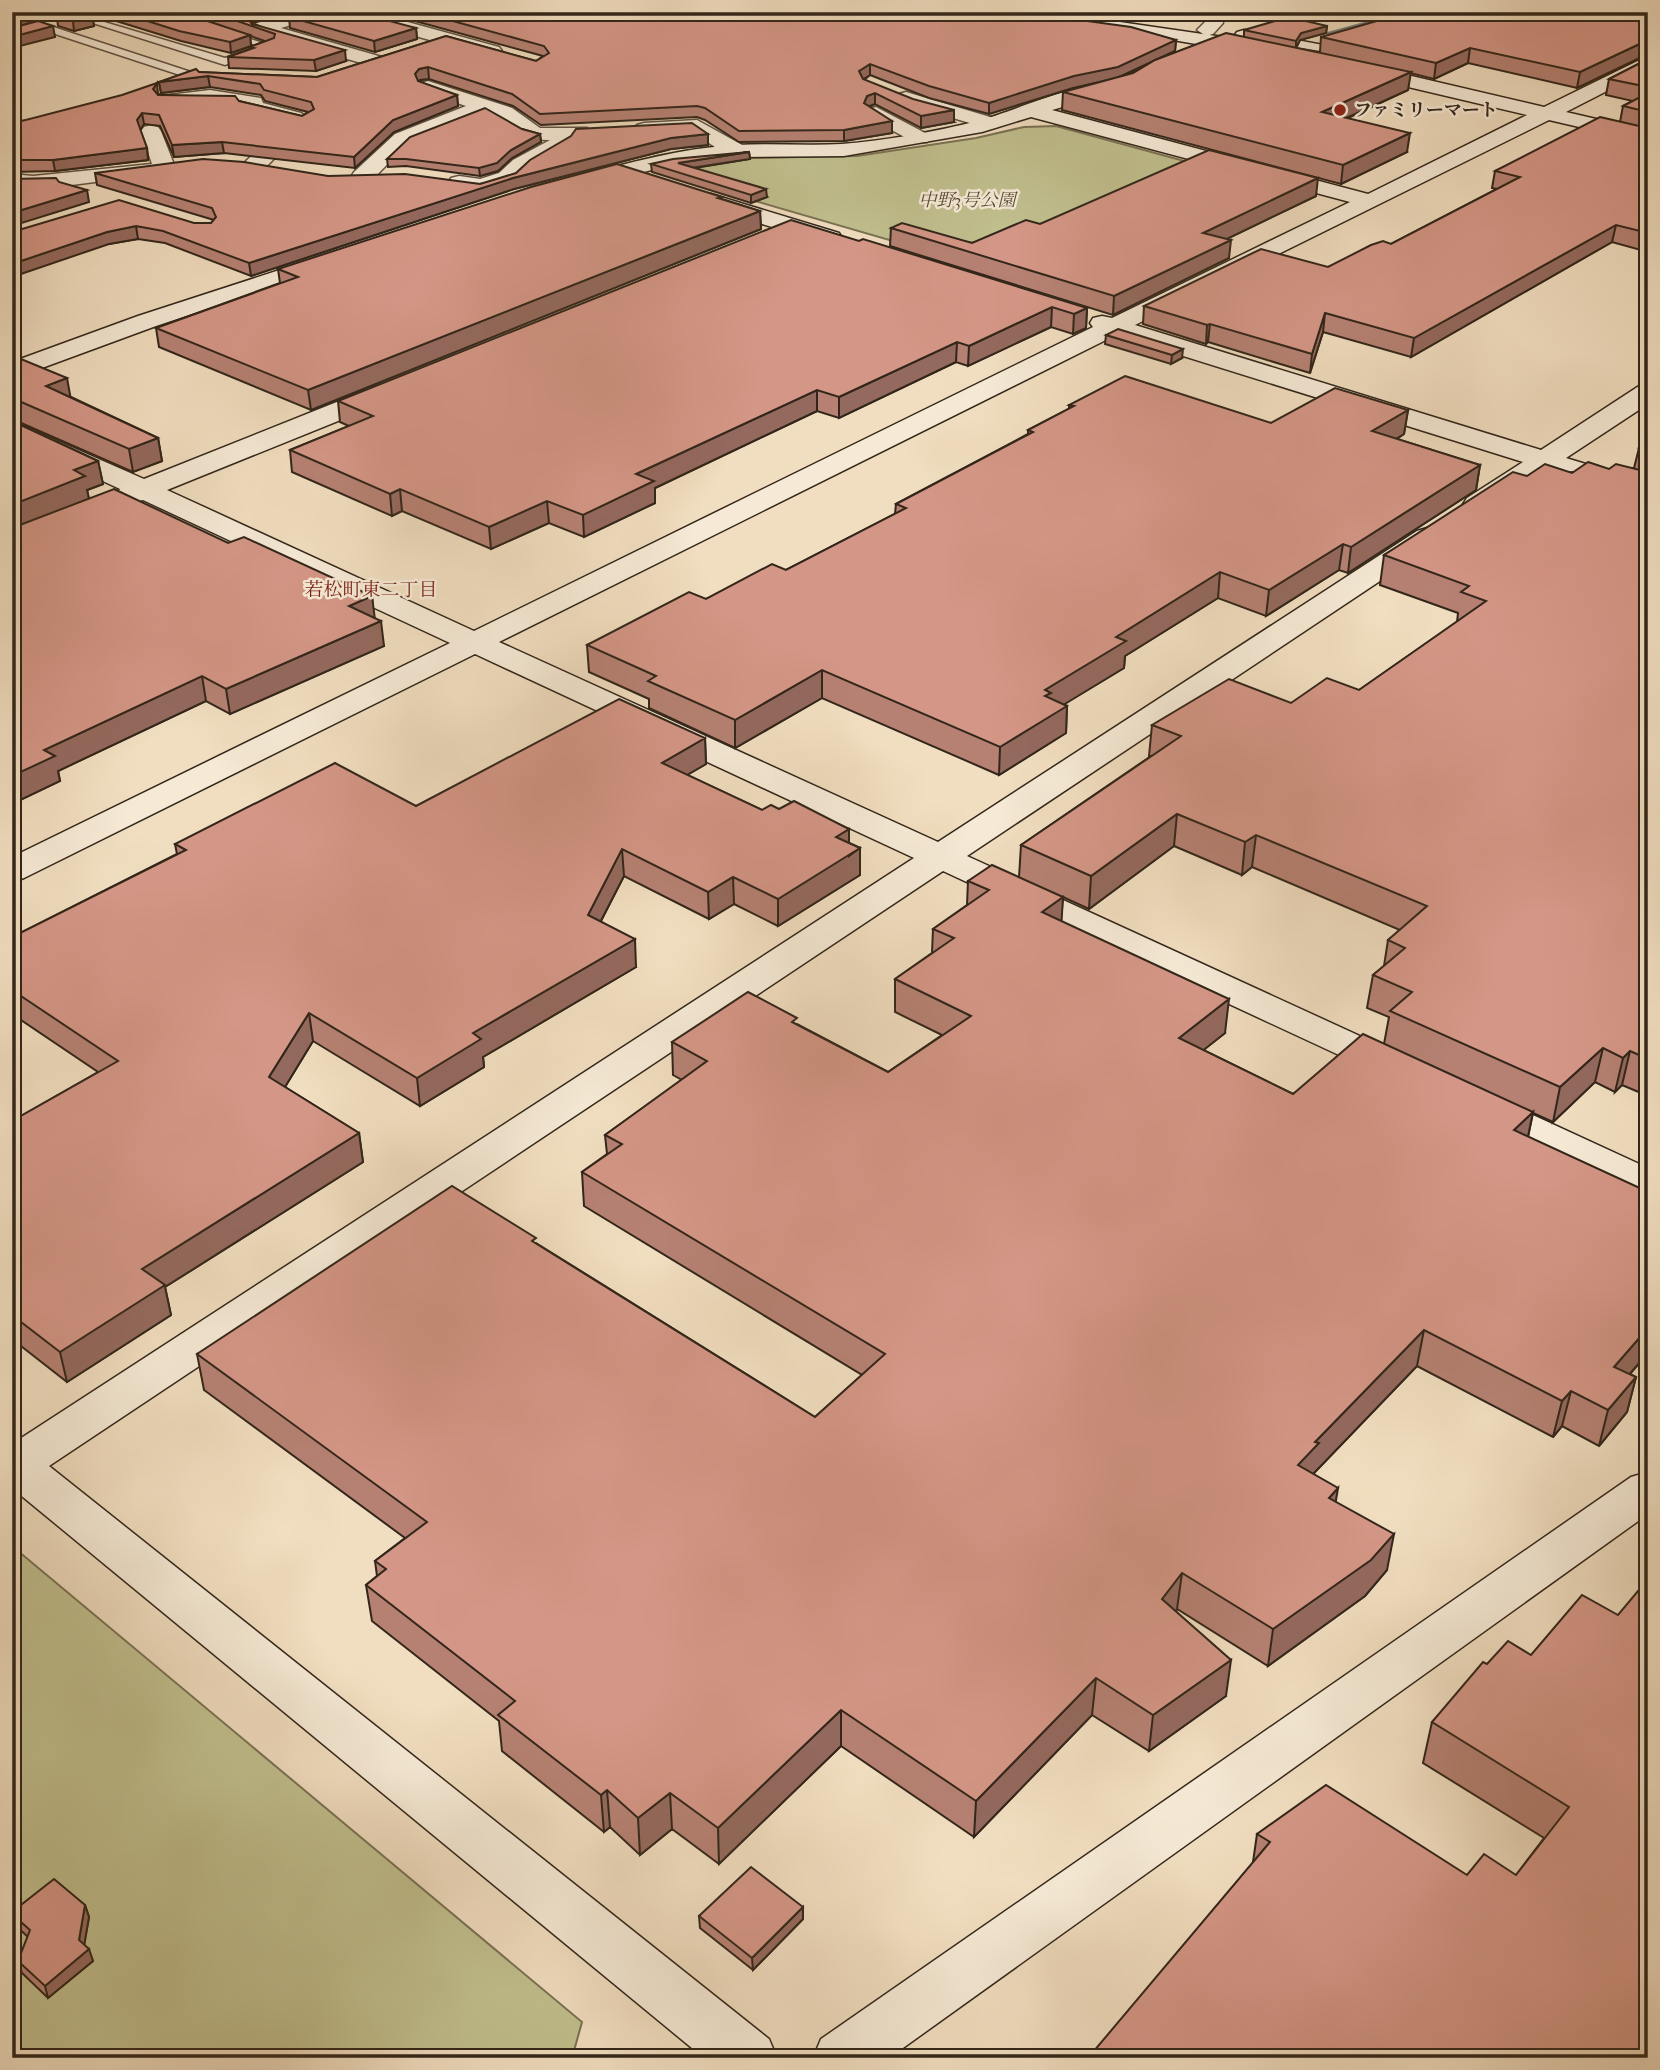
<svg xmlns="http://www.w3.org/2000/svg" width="1660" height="2070" font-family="'IM FELL Double Pica','Noto Serif JP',serif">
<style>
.green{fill:#c1bf8e;stroke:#7a7254;stroke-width:2}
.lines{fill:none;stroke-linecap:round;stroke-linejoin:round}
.stream{fill:#757e7d;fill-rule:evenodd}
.lane-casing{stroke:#625444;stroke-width:3}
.street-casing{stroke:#625444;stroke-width:3}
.secondary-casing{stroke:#32261a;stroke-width:3}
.lane{fill:#f6ead6;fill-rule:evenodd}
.street{fill:#f6ead6;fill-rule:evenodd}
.secondary{fill:#f6ead6;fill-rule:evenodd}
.wall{fill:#b68173;stroke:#32261a;stroke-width:2;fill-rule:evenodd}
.shaded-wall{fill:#94695e;stroke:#32261a;stroke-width:2}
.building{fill:#d49686;stroke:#32261a;stroke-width:2}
.poi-dot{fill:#8f2418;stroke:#f6ead6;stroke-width:2.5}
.labels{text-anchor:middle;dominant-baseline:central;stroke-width:5;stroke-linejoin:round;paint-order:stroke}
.far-poi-label{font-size:18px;font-weight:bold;fill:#32261a;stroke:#f6ead6;text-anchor:start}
.far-park-label{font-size:18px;font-style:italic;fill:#564c37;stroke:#f6ead6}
.far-neighbourhood-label{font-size:19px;fill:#7a1f14;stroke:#f6ead6}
</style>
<rect width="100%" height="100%" fill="#f1dec0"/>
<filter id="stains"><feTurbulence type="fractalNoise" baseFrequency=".00286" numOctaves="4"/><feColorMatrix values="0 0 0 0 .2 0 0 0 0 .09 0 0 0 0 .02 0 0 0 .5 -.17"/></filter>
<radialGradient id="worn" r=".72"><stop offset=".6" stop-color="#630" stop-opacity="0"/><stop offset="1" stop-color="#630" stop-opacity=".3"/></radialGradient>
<g class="green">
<path d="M 1257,12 L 1364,12 C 1329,21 1291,27 1257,12 Z"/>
<polygon points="1056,126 1199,165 972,264 652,171 749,158 857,156 976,138 1024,127"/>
<polygon points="12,1546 582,2022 572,2058 12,2058"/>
</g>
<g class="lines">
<g class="stream">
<polygon points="1222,12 1230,12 1230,22 1224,22"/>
<polygon points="1400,12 1414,12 1328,35 1324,33"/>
</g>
<defs>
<g id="lane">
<polygon points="74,13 225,58 259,46 219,34 219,30 274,46 225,65 74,17"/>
<polygon points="41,23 197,74 198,76 189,78 37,28 36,26"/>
</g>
<g id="street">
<polygon points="294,12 324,12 322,16 281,28 382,57 385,61 375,67 254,32 252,28 254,24"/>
<polygon points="340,12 371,12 499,47 502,51 492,57 342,16"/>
<polygon points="1204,12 1222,12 1223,23 1213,34 1206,36 1197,30 1205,22"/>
<path d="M 428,81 L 512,108 L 540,128 L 587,128 L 590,132 L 587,136 L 572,139 L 570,145 L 529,170 L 515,183 L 481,193 L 451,188 L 448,183 L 451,178 L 459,176 L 480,179 L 499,173 L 513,160 L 550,140 C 521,141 512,121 486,113 L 409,142 L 370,182 L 354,182 L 351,177 L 354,172 L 395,134 L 466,106 L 421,91 L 418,87 L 421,83 Z"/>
<polygon points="210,90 261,98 263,103 301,113 311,121 262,171 246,171 243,166 246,161 288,122 241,110 238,105 210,103 160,104 157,100 160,96"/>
<polygon points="906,92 997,119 1000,123 997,127 990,129 899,102 896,98 899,94"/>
<polygon points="876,107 927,134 930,138 927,142 913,142 869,117 866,113 869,109"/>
<polygon points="697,120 744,146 747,151 744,156 728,156 693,132 644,135 637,133 634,129 637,125 644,123"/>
<polygon points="151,125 158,127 161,131 175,167 172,172 33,190 12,188 12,174 33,176 152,164 141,131 144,127"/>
</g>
<g id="secondary">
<polygon points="997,12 1051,12 1237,39 1234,36 1237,32 1244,30 1371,54 1381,60 1371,66 1268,46 1270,49 1267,53 1260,55 1167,39 1006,18"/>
<path d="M 1648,56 L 1648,70 L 1566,112 L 1648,131 L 1648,143 L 1549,120 L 1135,325 L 1541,450 L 1639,386 L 1648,384 L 1648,404 L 1566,458 L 1648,483 L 1648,500 L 1548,470 L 1487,510 L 1477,512 L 1467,510 L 1463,504 L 1467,498 L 1523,462 L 1116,335 L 499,642 L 938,842 L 1417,531 L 1427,528 L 1437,531 L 1441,537 L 1437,543 L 967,856 L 1410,1059 L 1416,1067 L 1410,1075 L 1396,1079 L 1382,1075 L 943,871 L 49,1466 L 769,2039 L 777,2058 L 704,2058 L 12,1488 L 12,1444 L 914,858 L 475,654 L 24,878 L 12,882 L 12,857 L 450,643 L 143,500 L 130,503 L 120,501 L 116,495 L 120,489 L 12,439 L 12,421 L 144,479 L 377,386 L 386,384 L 395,386 L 399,392 L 395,398 L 167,490 L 474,631 L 1093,327 L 1090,323 L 1093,318 L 1102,316 L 1112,318 L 1350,202 L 1031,117 L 982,132 L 844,156 L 736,157 L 673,164 L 583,189 L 575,187 L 572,182 L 575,177 C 629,163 681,148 736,145 C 771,143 807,146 842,144 C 883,141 938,131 978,121 C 1009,113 1093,76 1120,83 L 1123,87 L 1120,91 L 1052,110 L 1368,194 L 1527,115 L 1353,74 L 1350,70 L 1353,66 L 1360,64 L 1544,107 Z"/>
<polygon points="711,194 839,233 842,238 839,243 831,245 703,206 700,201 703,196"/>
<polygon points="329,254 337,256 341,261 337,266 156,326 12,379 12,362 138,316"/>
<polygon points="1482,1095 1496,1098 1648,1168 1648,1197 1633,1193 1468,1116 1462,1107 1468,1098"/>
<polygon points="1648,1472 1648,1514 889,2058 813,2058 821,2039 1631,1477"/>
</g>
</defs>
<use href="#lane" class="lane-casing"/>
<use href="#street" class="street-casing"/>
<use href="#secondary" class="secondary-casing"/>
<use href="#lane" class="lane"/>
<use href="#street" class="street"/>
<use href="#secondary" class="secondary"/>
</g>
<g class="wall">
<polygon points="12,12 83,12 92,15 94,26 74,31 58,26 57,18 53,16"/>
<polygon points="87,12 180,12 224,27 181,12 285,12 252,23 346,61 316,71 229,68 228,57 250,49 250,47 265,41 250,36 251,46 231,53 181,41"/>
<polygon points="382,12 1022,12 1176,40 1175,51 1117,77 1244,37 1244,30 1327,26 1326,33 1300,40 1296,48 1320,52 1321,37 1648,15 1648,54 1577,88 1468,63 1434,79 1410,73 1408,90 1348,118 1407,152 1341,184 1062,110 1063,92 1115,78 1073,88 989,114 929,98 870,75 864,80 954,122 921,128 875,104 869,107 892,133 844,141 739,142 705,120 697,117 541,125 513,106 429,79 420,80 419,82 457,95 458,106 394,132 355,168 224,153 174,157 160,126 144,124 140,130 147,148 148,160 55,171 12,172 12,116 22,121 158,94 239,101 302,116 308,112 265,101 261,95 210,87 161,93 159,82 199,72 317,77 446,36 536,61 543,56"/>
<polygon points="289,17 416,28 417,39 375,52 290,28"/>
<polygon points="1648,59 1648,252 1612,242 1411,357 1323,332 1310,373 1208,342 1206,344 1143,324 1144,306 1328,267 1391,244 1497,189 1492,188 1495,171 1620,122 1623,106 1633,101 1606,95 1609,79"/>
<polygon points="522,129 540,134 541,142 512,158 498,171 480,176 406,166 388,167 387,159"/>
<polygon points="708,134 708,145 671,149 514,189 251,276 165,243 138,239 109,244 12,232 211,223 214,220 97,185 95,173 328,176 480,184"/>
<polygon points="749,152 750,159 695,168 767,197 751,203 652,172 651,164"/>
<polygon points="1316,196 1226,239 1229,258 1113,315 890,246 891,228 972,243 1040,224"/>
<polygon points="722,199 760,211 761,229 311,410 159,347 156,328 280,283 278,269"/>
<polygon points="859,241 1087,308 1086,328 1073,334 1051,327 968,366 956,362 839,418 817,411 655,488 655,503 584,537 549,523 491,549 402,511 392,516 292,472 290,450 349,426 340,422 338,401"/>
<polygon points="1106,335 1182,358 1171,364 1105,344"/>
<polygon points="12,358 71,397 158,438 162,461 133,472 12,419"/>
<polygon points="1069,405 1271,423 1408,410 1404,434 1397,439 1480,465 1476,490 1348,573 1339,570 1266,616 1218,598 1125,656 1124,668 1064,704 1067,706 1066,733 999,775 822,698 735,748 649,708 649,699 589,672 587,645 706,599 786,570 895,514 896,504 1028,434 1028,430 1069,409"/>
<polygon points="12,421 98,461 103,484 87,490 89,499 228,543 372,596 374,618 384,646 230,714 206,701 58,771 60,781 12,804"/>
<path d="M 1648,442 L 1648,1096 L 1622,1085 L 1615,1092 L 1595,1082 L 1553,1122 L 1533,1113 L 1528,1137 L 1648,1353 L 1630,1374 L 1636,1377 L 1627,1412 L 1599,1446 L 1562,1426 L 1553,1437 L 1417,1366 L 1314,1473 L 1314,1474 L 1387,1570 L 1365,1596 L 1268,1666 L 1177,1609 L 1176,1611 L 1226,1696 L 1149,1751 L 1092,1715 L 974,1837 L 841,1746 L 719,1864 L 672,1829 L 640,1855 L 610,1827 L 604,1832 L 502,1751 L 499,1721 L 372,1621 L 366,1585 L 377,1576 L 375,1561 L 405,1538 L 204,1390 L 197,1354 L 536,1243 L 815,1417 L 862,1375 L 584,1206 L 582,1172 L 607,1154 L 605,1135 L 682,1080 L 673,1075 L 672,1042 L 797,1024 L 888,1072 L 942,1035 L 895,1012 L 895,979 L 932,953 L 933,929 L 967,905 L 968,881 L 1019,877 L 1021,845 L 1151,756 L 1149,756 L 1152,725 L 1291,703 L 1359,690 L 1457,622 L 1458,613 L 1380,585 L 1384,555 L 1527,476 L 1609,469 L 1634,468 L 1639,448 ZM 1174,846 L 1242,875 L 1252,867 L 1400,930 L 1388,940 L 1384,966 L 1373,975 L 1367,1008 L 1389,1017 L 1384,1044 L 1293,1094 L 1203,1050 L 1225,1033 L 1061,921 L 1063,897 L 1089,909 Z"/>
<polygon points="705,738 706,764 687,775 762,810 779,809 849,829 849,843 860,848 860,875 778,926 734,904 709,919 624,876 601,921 636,967 483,1057 484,1067 420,1106 313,1041 285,1087 359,1133 363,1162 165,1287 171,1315 67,1382 12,1339 12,1121 98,1072 12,1014 12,937 177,854 175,844 416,806"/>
<polygon points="1618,1615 1648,2058 1253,1862 1257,1834 1467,1875 1516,1875 1544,1838 1423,1763 1432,1722 1487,1664 1531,1655"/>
<polygon points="85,1905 89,1917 84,1945 93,1961 48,1998 22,1973 18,1961 28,1937 15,1925 12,1912"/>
<polygon points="803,1907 803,1919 753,1970 700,1928 699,1916"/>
</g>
<g class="shaded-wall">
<polygon points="29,12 53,12 53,16 12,28 12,17"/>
<polygon points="250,12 285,12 252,23 248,19"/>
<polygon points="92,15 94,26 74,31 73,21"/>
<polygon points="53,26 55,37 12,48 12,37"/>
<polygon points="1327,26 1326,33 1300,40 1296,48 1296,41 1301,33"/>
<polygon points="416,28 417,39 375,52 374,41"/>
<polygon points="250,35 251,46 231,53 230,42"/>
<polygon points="1176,40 1175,51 1117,78 1073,88 989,114 989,103"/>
<polygon points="1648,40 1648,54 1577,88 1580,72"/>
<polygon points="1470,48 1468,63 1434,79 1436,63"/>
<polygon points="345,50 346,61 316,71 314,60"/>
<polygon points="870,64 870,75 859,82 859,71"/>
<polygon points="428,67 429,79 420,80 416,85 415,74 419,69"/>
<polygon points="1411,72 1408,90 1320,130 1322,112"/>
<polygon points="208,76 210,87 161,93 159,82"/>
<polygon points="157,83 158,94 154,100 153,89"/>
<polygon points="875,93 875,104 867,107 864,103 867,96"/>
<polygon points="457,95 458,106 394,132 355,168 354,157 393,120"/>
<polygon points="954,110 954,122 921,128 921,116"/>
<polygon points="142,113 144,124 139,132 137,120"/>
<polygon points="892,121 892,133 844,141 844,130"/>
<polygon points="1410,133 1407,152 1341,184 1343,165"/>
<polygon points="540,134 541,142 512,158 498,171 480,176 479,168"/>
<polygon points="708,134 708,145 671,149 514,189 251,276 249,263 513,178 671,138"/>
<polygon points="222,142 224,153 174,157 172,145"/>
<polygon points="147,148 148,160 55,171 53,160"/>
<polygon points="749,152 750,159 678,170 678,163"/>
<polygon points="1318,178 1316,196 1202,251 1203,233"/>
<polygon points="766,189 767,197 751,203 751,195"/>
<polygon points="87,190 89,202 12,226 12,213"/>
<polygon points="760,211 761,229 311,410 308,390"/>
<polygon points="1616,225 1612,242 1411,357 1414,338"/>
<polygon points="136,226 138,239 109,244 12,277 12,264 107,232"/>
<polygon points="1231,240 1229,258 1113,315 1114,296"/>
<polygon points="1052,307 1051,327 968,366 969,346"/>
<polygon points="1087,308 1086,328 1073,334 1074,314"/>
<polygon points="1325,313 1323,332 1310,373 1312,354"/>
<polygon points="1210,324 1208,342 1206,344 1207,325"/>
<polygon points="957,342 956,362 839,418 839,397"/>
<polygon points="1183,349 1182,358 1171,364 1172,355"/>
<polygon points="67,378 71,400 46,386"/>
<polygon points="817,390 817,411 655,488 655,503 584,537 583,515 636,474"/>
<polygon points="1408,410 1404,434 1369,455 1372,431"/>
<polygon points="158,438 162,461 133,472 129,449"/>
<polygon points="98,461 103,484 87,490 89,499 12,530 12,505 74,470"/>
<polygon points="1480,465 1476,490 1348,573 1351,547"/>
<polygon points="400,489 402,511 392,516 390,494"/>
<polygon points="547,501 549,523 491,549 489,527"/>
<polygon points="1343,544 1339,570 1266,616 1269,590"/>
<polygon points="1220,572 1218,598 1125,656 1124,668 1050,713 1067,706 1066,733 999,775 1000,747 1045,690 1116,637"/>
<polygon points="372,596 375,620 349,606"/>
<polygon points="381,621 384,646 230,714 226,689"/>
<polygon points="822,670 822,698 735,748 735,720"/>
<polygon points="202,676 206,701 58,771 60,781 12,804 12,776 44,750"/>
<polygon points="705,738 706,764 663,789 662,763"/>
<polygon points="1177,814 1174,846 1089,909 1091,876"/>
<polygon points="849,829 849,856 860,848 860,875 778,926 778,899 836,837"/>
<polygon points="1256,835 1252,867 1242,875 1245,842"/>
<polygon points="622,849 624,876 590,942 588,915"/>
<polygon points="733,877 734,904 709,919 708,892"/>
<polygon points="1063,897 1061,930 1042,912"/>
<polygon points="635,939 636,967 483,1057 484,1067 420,1106 417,1078 473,1033"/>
<polygon points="1229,999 1225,1033 1176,1072 1179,1038"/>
<polygon points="309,1013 313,1041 274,1105 269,1077"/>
<polygon points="1603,1048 1595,1082 1553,1122 1560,1087"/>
<polygon points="1630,1051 1622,1085 1615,1092 1623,1058"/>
<polygon points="1533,1112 1526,1146 1514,1130"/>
<polygon points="359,1133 363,1162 165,1287 171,1315 67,1382 60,1352 142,1269"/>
<polygon points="1648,1328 1648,1353 1605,1402 1614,1367"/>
<polygon points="1424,1330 1417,1366 1314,1473 1313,1479 1298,1465 1315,1442"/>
<polygon points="1636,1377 1627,1412 1599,1446 1608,1410"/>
<polygon points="1571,1391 1562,1426 1553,1437 1562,1401"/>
<polygon points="1338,1488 1332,1524 1329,1498"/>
<polygon points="1394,1534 1387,1570 1365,1596 1268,1666 1273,1629"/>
<polygon points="1182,1573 1177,1609 1158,1635 1162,1599"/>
<polygon points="1231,1660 1226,1696 1149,1751 1153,1715"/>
<polygon points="1096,1678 1092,1715 974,1837 976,1801"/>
<polygon points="841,1710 841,1746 719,1864 718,1828"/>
<polygon points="607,1790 610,1827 604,1832 601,1795"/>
<polygon points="670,1793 672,1829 640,1855 638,1818"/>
<polygon points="85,1905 89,1917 83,1952 79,1940"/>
<polygon points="803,1907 803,1919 753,1970 752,1958"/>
<polygon points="89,1949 93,1961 48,1998 45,1986"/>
</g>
<g class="building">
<polygon points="12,12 29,12 12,17"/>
<polygon points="58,12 83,12 92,15 73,21 56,15"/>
<polygon points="119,12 180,12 250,35 230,42 179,31"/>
<polygon points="211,12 250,12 248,19 252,24 345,50 314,60 228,57 254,48 250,47 274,38 275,34"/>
<polygon points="307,12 356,12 416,28 374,41 289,17"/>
<polygon points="420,12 1022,12 1131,27 1176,40 1118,67 1074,76 989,103 929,86 870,64 859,71 863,79 913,99 954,110 921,116 875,93 867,96 864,103 892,121 844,130 739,131 705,108 697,106 540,114 512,94 428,67 419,69 415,74 418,81 457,95 393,120 354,157 222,142 172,145 159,115 142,113 137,120 147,148 53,160 12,160 12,116 22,121 122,95 157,83 153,89 158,95 235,96 239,101 302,116 314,109 311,102 264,90 260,84 208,76 159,82 196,69 199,72 317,77 446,36 536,61 549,53 544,46"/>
<polygon points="1408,12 1635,12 1648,15 1648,40 1580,72 1470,48 1436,63 1321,37"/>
<polygon points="1289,17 1327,26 1301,33 1296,41 1244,30"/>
<polygon points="38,21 53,26 12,37 12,28"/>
<polygon points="1226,33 1411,72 1322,112 1410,133 1343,165 1063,92 1133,73 1155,60"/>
<polygon points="1648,59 1648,87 1609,79"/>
<polygon points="1648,93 1648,112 1623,106"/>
<polygon points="485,108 522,129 540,134 511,150 497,163 479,168 406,159 387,159 410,137"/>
<polygon points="1600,117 1648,128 1648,233 1616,225 1414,338 1325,313 1312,354 1210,324 1207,325 1144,306 1261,249 1328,267 1371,245 1383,241 1391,244 1520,177 1495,171"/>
<polygon points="692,123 708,134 671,138 513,178 249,263 163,231 136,226 107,232 12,264 12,232 119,200 194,223 211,223 216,217 212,208 95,173 203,159 244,162 328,176 405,174 480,184 516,173 530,160 571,136 576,129"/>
<polygon points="1209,150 1318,178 1203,233 1231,240 1114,296 891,228 902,223 972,243 1026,220 1040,224"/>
<polygon points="749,152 678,163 766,189 751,195 651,164 673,159"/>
<polygon points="617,164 722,197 718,198 760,211 308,390 156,328 298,277 278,269 531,187"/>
<polygon points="56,178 59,182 87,190 12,213 12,179"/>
<polygon points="791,220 859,241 863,239 1087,308 1074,314 1052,307 969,346 957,342 839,397 817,390 636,474 654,481 583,515 547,501 489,527 400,489 390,494 290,450 373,416 338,401"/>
<polygon points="1118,329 1183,349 1172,355 1106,335"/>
<polygon points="16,357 67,378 46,386 158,438 129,449 12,398 12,358"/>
<polygon points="1125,376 1271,423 1335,388 1408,410 1372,431 1480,465 1351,547 1343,544 1269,590 1220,572 1116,637 1126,641 1045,690 1051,693 1045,696 1067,706 1000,747 822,670 735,720 648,681 656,676 587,645 689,592 706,599 772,564 786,570 906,508 896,504 1033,432 1028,430 1074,406 1069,405"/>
<polygon points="12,421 98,461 74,470 85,476 12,505"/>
<polygon points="1648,442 1648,451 1639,448"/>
<polygon points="1588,462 1609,469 1616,464 1648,472 1648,1059 1630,1051 1623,1058 1603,1048 1560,1087 1390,1011 1412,992 1373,975 1405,948 1388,940 1427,906 1256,835 1245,842 1177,814 1091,876 1021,845 1181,736 1152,725 1229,679 1291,703 1327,678 1359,690 1486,601 1461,592 1469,586 1384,555 1513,472 1527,476 1545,464 1572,473"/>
<polygon points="114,489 228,543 244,537 372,596 349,606 381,621 226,689 202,676 44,750 55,756 12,776 12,528"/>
<polygon points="619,699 705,738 662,763 762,810 771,805 779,809 794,801 849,829 836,837 860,848 778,899 733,877 708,892 622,849 588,915 635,939 473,1033 481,1039 417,1078 309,1013 269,1077 359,1133 142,1269 165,1285 60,1352 12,1315 12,1121 118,1061 12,990 12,937 186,850 175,844 335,763 416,806"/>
<polygon points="992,865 1063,897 1042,912 1229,999 1179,1038 1293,1094 1363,1034 1533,1112 1514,1130 1644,1190 1648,1186 1648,1328 1614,1367 1636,1377 1608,1410 1571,1391 1562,1401 1424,1330 1315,1442 1319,1443 1298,1465 1338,1488 1329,1498 1394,1534 1371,1560 1273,1629 1182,1573 1162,1599 1231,1660 1153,1715 1096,1678 976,1801 841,1710 718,1828 670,1793 638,1818 607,1790 601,1795 498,1715 515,1701 366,1585 386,1569 375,1561 427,1522 197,1354 452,1186 536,1238 532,1241 815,1417 885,1354 582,1172 622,1144 605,1135 707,1061 672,1042 748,992 797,1018 792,1022 888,1072 971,1016 895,979 954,938 933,929 989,890 968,881"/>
<polygon points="1648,1579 1648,2058 1088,2058 1270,1842 1257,1834 1326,1785 1467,1875 1484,1854 1516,1875 1569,1807 1432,1722 1483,1662 1487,1664 1508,1641 1531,1655 1582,1595 1618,1615"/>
<polygon points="751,1867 803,1907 752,1958 699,1916"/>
<polygon points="54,1879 85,1905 79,1940 89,1949 45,1986 18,1961 30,1930 12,1914 12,1912"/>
</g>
<circle class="poi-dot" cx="1340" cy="110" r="7"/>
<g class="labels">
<g class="far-poi-label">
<text x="1354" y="110">ファミリーマート</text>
</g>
<g class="far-park-label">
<text x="967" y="200">中野3号公園</text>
</g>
<g class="far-neighbourhood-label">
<text x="371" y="590">若松町東二丁目</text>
</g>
</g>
<rect width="1660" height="2070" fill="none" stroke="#f1dec0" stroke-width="42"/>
<rect x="14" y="14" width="1632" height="2042" fill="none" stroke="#32261a" stroke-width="3.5"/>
<rect x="21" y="21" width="1618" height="2028" fill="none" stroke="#32261a" stroke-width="2"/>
<rect width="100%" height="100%" filter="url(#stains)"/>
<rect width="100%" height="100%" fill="url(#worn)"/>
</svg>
